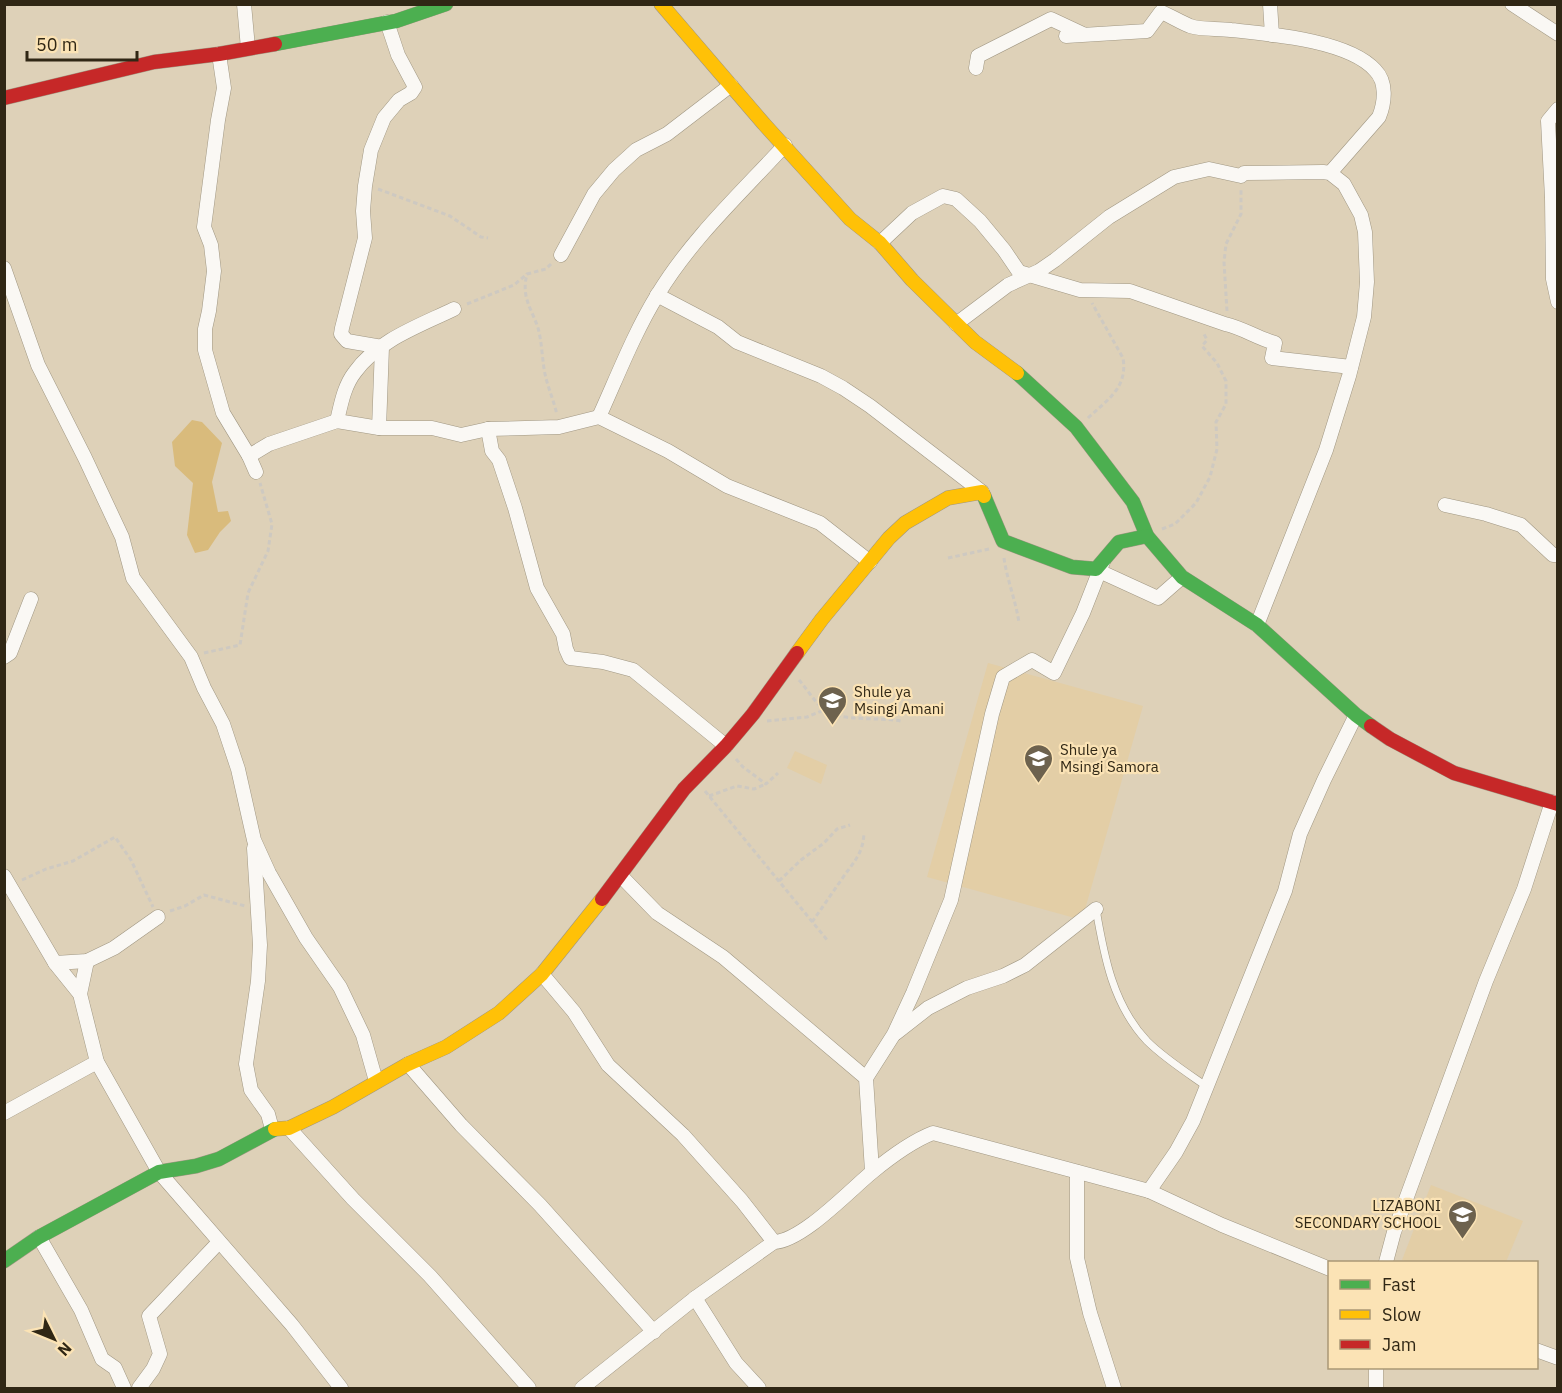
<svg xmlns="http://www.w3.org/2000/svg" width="1562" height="1393" font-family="'IBM Plex Sans',sans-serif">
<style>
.built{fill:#e3cea6}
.green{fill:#d9bb7c}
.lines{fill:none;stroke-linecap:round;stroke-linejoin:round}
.lane-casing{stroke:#a09783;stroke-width:8}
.street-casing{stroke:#a09783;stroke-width:15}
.fast-casing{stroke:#a09783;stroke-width:15}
.slow-casing{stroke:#a09783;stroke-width:15}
.jam-casing{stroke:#a09783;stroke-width:15}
.path{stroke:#cec9c1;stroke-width:3;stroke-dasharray:4.5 3;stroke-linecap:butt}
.lane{stroke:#faf8f4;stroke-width:7}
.street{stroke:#faf8f4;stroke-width:14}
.fast{stroke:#4caf50;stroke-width:14}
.slow{stroke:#ffc107;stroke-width:14}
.jam{stroke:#c62828;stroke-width:14}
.labels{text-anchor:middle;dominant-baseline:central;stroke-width:4.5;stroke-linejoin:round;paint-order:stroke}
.poi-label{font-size:15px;fill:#302715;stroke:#fbe3b5;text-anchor:start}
</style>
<rect width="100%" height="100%" fill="#ded1b8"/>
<g class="built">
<polygon points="988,663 1143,706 1082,920 927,877"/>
<polygon points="795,751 827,765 821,784 787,768"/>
<polygon points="1431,1185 1523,1221 1506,1262 1409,1262 1402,1260"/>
</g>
<polygon class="green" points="192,420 202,422 222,443 212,482 218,512 228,511 231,521 220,532 208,550 195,553 187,535 193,483 175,466 172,442"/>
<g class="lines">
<defs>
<path id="lane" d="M 1096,909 C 1104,956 1113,1005 1147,1041 C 1164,1058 1186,1072 1206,1086"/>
<g id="street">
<polyline points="244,4 248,48"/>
<polyline points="1270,4 1272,35"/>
<polyline points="1512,4 1558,34"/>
<path d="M 1066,36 L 1147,31 L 1161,12 C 1171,16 1180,22 1190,26 C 1202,30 1218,28 1231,30 C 1269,34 1348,40 1375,70 C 1387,82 1385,102 1379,117 L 1330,173"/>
<polyline points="219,54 224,88 218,120 204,227 211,245 214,271 209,311 205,329 205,350 223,413 249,456 256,472"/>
<polyline points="976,68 978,56 1051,19 1083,34"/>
<polyline points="1558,109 1548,121 1552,198 1553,279 1558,302"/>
<path d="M 880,243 L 912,213 L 943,196 L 956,199 L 980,221 L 1004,250 L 1019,272 L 1080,290 L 1130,291 L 1225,324 C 1243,328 1257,338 1275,343 L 1272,358 L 1351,367"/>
<polyline points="561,255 594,194 614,170 636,150 667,134 731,85"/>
<polyline points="4,268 38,365 85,458 122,537 133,578 191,657 204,688 223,724 238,769 254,840 269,873 306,938 340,987 363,1035 376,1081"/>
<polyline points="657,295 718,327 737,342 821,376 843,388 870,406 982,492"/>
<polyline points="956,324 1008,285 1039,271 1055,260 1109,217 1174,177 1209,169 1241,176 1244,173 1323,172 1330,173 1344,184 1361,215 1365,232 1367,282 1364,317 1349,376 1326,450 1257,625"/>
<path d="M 599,417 C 618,375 634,333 658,294 C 692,238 742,192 785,145"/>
<path d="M 337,421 C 341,404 344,386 355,372 C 378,340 419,326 454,309"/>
<polyline points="379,428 382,347 347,341 341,334 342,328 365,238 363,211 365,186 371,150 384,118 399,100 411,93 415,87 398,55 387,22"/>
<polyline points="488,429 492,451 499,460 515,508 537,588 563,634 566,649 570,658 603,662 633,670 726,746"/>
<polyline points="249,456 269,444 337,421 379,428 432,428 461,435 488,429 559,427 599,417 668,451 727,486 820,523 870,562"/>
<polyline points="1445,505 1486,514 1521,525 1553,555 1558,555"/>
<polyline points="1099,571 1158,598 1182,577"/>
<polyline points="4,657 10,653 31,599"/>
<polyline points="254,848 260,945 258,981 246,1064 251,1090 268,1114 272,1129"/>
<polyline points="4,876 55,963 80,994 97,1062 159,1172 292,1325 341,1388"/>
<polyline points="621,876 657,913 723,957 866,1078 872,1171"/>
<polyline points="55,963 87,961 114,948 158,917"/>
<polyline points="542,974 574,1012 608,1065 683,1135 742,1201 774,1242"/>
<polyline points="80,994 87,961"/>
<polyline points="896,1033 928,1008 967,988 1003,976 1025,965 1096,909"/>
<polyline points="408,1064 461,1125 540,1205 654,1332"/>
<polyline points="866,1078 894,1034 913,993 951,900 992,714 1003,677 1032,660 1054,673 1083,613 1103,562"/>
<polyline points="4,1113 97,1062"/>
<polyline points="289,1128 353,1199 430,1276 529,1388"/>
<polyline points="1077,1172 1077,1258 1090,1313 1114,1388"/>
<polyline points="1149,1191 1176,1152 1193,1121 1285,891 1300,834 1324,780 1356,715"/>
<polyline points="39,1237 81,1310 102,1359 115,1368 124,1388"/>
<polyline points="1386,1262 1394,1232 1486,981 1524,889 1552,802"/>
<polyline points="695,1298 736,1363 759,1388"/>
<polyline points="1536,1350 1558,1358"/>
<polyline points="1376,1368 1376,1388"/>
<polyline points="139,1388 153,1369 160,1354 149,1316 219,1242"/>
<path d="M 582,1388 L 695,1298 L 774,1242 C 802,1241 848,1192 871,1173 C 888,1159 912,1141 933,1133 L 1149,1191 L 1222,1225 L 1330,1269"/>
</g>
<g id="fast">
<polyline points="275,44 396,21 446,4"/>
<polyline points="1017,373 1076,427 1133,502 1147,536 1182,577 1257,625 1356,715 1371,726"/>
<polyline points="984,496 1003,541 1072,567 1096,569 1119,542 1147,536"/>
<polyline points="4,1261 39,1237 159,1172 196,1166 219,1159 275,1129"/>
</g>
<g id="slow">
<polyline points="661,4 764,124 850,219 880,243 912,280 975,342 1017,373"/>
<polyline points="797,653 822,619 889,538 905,523 948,498 982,492 984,496"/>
<polyline points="275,1129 289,1128 333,1107 408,1064 446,1047 499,1013 542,974 602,899"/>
</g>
<g id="jam">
<polyline points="4,98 154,62 219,54 275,44"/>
<polyline points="1371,726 1390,739 1454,773 1558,804"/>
<polyline points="602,899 684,789 726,746 753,714 797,653"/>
</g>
</defs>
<use href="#lane" class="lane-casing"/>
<use href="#street" class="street-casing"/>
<use href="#fast" class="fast-casing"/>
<use href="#slow" class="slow-casing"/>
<use href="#jam" class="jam-casing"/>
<g class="path">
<polyline points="378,189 450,216 481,237 488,238"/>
<path d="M 551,264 L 546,269 L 527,274 C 521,297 531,307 538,328 C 542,342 542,359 545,374 C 548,388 554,401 557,415"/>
<polyline points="467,304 514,285 527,274"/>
<polyline points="1227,311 1224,262 1226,244 1241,214 1241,189"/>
<path d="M 1088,418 C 1107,400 1128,388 1123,358 L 1092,303"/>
<polyline points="1162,529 1175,524 1196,503 1210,477 1217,449 1216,422 1226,404 1226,381 1217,363 1202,346 1207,340 1203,332"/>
<polyline points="948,558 989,549"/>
<path d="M 1004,558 C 1007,580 1016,601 1019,623"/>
<polyline points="204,653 240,645 248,593 268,551 272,524 260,483"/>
<path d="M 799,680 C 807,689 814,701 823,709 C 837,722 881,717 901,721"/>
<polyline points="767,721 807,717 824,710"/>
<polyline points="736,759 743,767 766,784 778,773"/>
<polyline points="705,791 828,941"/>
<polyline points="709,796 737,786 754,789 766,784"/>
<polyline points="22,880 46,869 73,861 115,837 131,860 153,907"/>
<polyline points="779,881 801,860 824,843 837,829 850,825"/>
<polyline points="170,911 185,906 204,895 245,906"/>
<path d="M 812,922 C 822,908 832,893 842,879 C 853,862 863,855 864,833"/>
</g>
<use href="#lane" class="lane"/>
<use href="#street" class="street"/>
<use href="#fast" class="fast"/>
<use href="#slow" class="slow"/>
<use href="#jam" class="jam"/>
</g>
<defs>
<symbol id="school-pin" viewBox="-11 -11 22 30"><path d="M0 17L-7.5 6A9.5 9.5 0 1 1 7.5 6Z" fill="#6d624e" stroke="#fbe3b5"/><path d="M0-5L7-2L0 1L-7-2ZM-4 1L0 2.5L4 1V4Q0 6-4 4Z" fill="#fff"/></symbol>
</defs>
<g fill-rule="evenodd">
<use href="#school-pin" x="816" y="684" width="33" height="45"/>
<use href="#school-pin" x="1022" y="742" width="33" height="45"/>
<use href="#school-pin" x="1446" y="1198" width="33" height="45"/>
</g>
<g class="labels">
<g class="poi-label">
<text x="854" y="691">Shule ya<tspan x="854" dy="17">Msingi Amani</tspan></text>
<text x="1060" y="749">Shule ya<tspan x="1060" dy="17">Msingi Samora</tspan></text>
<text x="1441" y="1205" text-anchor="end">LIZABONI<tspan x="1441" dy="17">SECONDARY SCHOOL</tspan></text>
</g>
</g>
<rect width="1562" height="1393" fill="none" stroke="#302715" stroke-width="12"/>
<rect x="1328" y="1261" width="210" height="108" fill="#fbe3b5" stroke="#aa9875" stroke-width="1.5"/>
<rect x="1340" y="1280" width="30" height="9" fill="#4caf50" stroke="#aa9875" stroke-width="1.5"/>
<text x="1382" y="1291" font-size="18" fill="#302715">Fast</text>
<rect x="1340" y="1310" width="30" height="9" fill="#ffc107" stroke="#aa9875" stroke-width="1.5"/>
<text x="1382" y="1321" font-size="18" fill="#302715">Slow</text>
<rect x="1340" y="1340" width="30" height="9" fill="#c62828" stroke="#aa9875" stroke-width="1.5"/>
<text x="1382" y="1351" font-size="18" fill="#302715">Jam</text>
<g transform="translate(54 1339) rotate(133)" stroke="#fbe3b5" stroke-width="4.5" paint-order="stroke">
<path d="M0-4.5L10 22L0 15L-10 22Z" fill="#302715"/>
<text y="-9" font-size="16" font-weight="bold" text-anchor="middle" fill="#302715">N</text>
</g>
<path d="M27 51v9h110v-9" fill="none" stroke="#302715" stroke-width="3"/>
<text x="36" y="51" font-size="18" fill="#302715" stroke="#fbe3b5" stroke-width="4.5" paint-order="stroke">50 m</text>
</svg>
